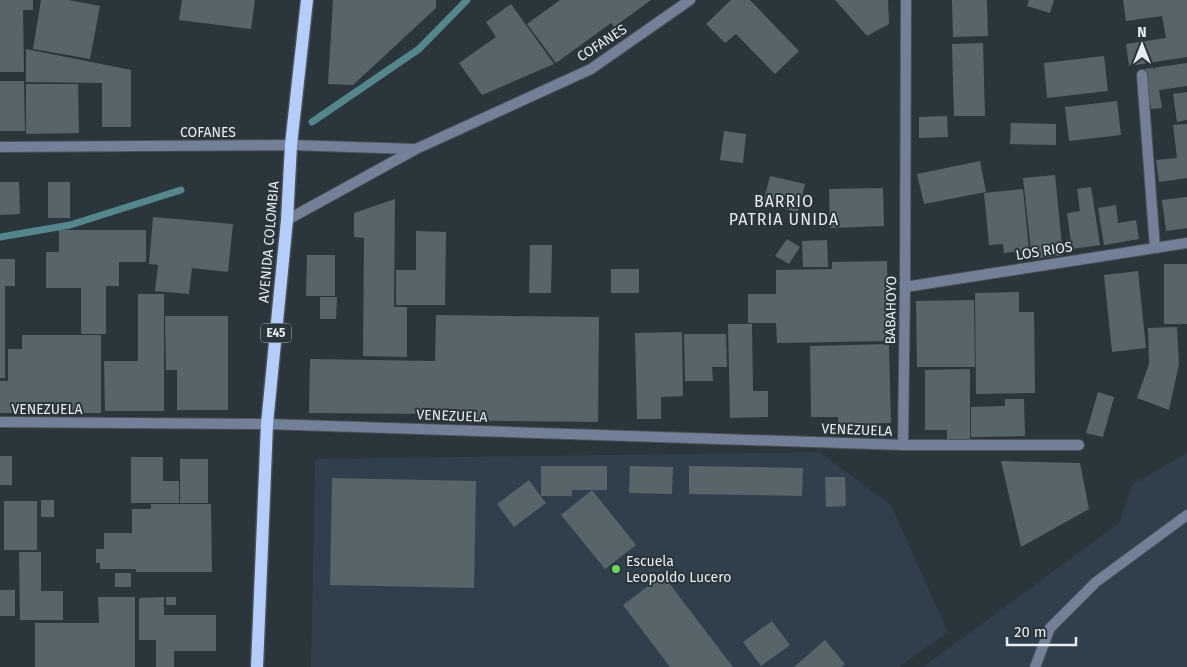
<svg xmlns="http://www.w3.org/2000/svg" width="1187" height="667" font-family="'Fira Sans',sans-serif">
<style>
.built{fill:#303f4b}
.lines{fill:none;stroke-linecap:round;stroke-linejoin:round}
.stream{stroke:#54868b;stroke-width:7}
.building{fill:#57656a}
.lane-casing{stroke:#495259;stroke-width:12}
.street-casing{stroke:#495259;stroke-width:12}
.primary-casing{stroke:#495259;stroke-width:15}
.lane{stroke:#748097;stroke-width:10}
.street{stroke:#748097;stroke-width:10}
.primary{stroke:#b4cdfb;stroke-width:12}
.poi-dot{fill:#70d35e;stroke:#2b353c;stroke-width:2}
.labels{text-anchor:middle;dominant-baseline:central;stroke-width:4;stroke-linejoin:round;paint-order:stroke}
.shield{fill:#2b353c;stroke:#aeb5bb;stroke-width:1}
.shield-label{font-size:12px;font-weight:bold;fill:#e6ecf1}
.street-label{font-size:14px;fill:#e6ecf1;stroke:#2b353c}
.poi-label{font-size:14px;fill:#e6ecf1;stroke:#2b353c;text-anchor:start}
.quarter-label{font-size:16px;letter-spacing:1px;fill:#e6ecf1;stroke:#2b353c}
</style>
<rect width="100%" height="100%" fill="#2b353c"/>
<g class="built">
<polygon points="819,452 891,505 948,632 899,667 311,667 315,459"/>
<polygon points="1187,453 1187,667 923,667 1119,523 1133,484"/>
</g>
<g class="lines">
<g class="stream">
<polyline points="312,122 419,49 467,0"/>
<polyline points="0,237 70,225 181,190"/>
</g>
</g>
<g class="building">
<polygon points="0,0 33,0 33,10 23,10 24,72 0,72"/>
<polygon points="41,0 68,0 100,6 90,59 33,49"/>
<polygon points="182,0 255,0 251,29 179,20"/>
<polygon points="333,0 436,0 436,8 353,85 328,84"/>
<polygon points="560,0 651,0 614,27 611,23 556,63 527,24"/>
<polygon points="731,0 750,0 799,51 775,74 736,34 725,43 706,24"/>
<polygon points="835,0 888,0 889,24 867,36"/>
<polygon points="952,0 987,0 988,36 953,37"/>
<polygon points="1029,0 1054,0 1050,13 1027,6"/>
<polygon points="1123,0 1187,0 1187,57 1129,66 1126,44 1166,38 1162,16 1126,21"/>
<polygon points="511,4 554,64 482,95 459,63 496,37 486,22"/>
<polygon points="983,43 985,116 954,116 952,44"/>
<polygon points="26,49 131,70 131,127 102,127 102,83 26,82"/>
<polygon points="1104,56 1108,91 1047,98 1044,63"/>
<polygon points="1187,63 1187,86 1159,90 1162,108 1151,109 1145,69"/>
<polygon points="0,81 24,81 25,131 0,131"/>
<polygon points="26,84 78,84 79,133 26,134"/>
<polygon points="1187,92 1187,120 1177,122 1173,94"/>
<polygon points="1117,101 1121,135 1069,141 1065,107"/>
<polygon points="947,116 948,137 919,138 919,117"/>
<polygon points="1011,123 1056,124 1056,145 1010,144"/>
<polygon points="1187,124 1187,178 1159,182 1156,160 1177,158 1173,125"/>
<polygon points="724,131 746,134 743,163 720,160"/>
<polygon points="980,161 986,192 924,204 917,174"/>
<polygon points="1055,175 1063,255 1032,259 1023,178"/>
<polygon points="770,176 805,184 798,212 763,204"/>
<polygon points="0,182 19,182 20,214 0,215"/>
<rect x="48" y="182" width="22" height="36"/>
<polygon points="1091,187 1100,245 1072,249 1067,213 1080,211 1077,189"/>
<polygon points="883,188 884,226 830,228 829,189"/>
<polygon points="1023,189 1029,250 1004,253 1003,244 989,245 984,193"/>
<polygon points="1187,197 1187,228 1166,231 1162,200"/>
<polygon points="395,199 394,307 407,307 407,357 363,356 364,238 354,237 354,213"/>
<polygon points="1116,205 1118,223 1136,220 1139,239 1104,245 1098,208"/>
<polygon points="153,217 233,224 228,272 192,268 189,294 155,291 158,265 149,264"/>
<polygon points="59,230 146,230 146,262 119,262 119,286 106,286 106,334 81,334 81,288 46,288 46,252 59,252"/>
<polygon points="416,231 446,232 445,305 396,305 396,270 416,270"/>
<polygon points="787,239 800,247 789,264 775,256"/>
<polygon points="827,240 828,267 803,267 802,241"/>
<polygon points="530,245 552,245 551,293 529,293"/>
<polygon points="307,255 335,255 335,296 306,296"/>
<polygon points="0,259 15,259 15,286 5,286 5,378 0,378"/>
<polygon points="887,261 889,341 777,343 776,323 748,323 748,294 776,294 776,270 832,269 832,262"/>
<rect x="1164" y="264" width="23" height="60"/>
<rect x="611" y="269" width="28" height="24"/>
<polygon points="1138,271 1146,348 1112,352 1104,275"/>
<polygon points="1019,292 1019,312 1034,312 1035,393 976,394 975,293"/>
<polygon points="138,294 164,294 164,411 105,411 104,361 138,361"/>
<polygon points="320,297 337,297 336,319 320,319"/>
<polygon points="974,300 975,367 917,367 916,301"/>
<polygon points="436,315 599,317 598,422 435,420 435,414 309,413 310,359 435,361"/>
<polygon points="165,316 228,316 228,410 177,410 177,370 166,370"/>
<polygon points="728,324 752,324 753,391 768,391 768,417 730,418"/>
<polygon points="1177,327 1179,364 1169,410 1137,398 1149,364 1148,328"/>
<polygon points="682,332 683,396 661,397 661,419 637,419 635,333"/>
<polygon points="684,334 726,334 727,367 712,367 713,381 685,381"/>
<polygon points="22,335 101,335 101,413 0,413 0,381 8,381 8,349 22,349"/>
<polygon points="889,344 891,423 838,424 838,417 811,417 810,346"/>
<polygon points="970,369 970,441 947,442 947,430 925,430 925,370"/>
<polygon points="1098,392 1114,397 1103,437 1086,433"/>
<polygon points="1005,399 1024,399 1025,436 971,437 971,407 1005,406"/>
<rect x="0" y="456" width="12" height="29"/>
<polygon points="131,457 163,457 163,481 179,481 179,503 131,503"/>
<rect x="180" y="459" width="28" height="44"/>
<polygon points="1001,461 1080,463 1089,509 1021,547"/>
<polygon points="541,466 607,466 607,490 572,490 572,496 541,496"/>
<polygon points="630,466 673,467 672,494 629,493"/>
<polygon points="689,466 803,468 802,496 689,494"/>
<polygon points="825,477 845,477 846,506 826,507"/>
<polygon points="332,478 476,481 474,588 330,585"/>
<polygon points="529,480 546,503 514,527 497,504"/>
<polygon points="592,490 636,545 605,569 561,515"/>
<rect x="41" y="500" width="13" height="17"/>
<rect x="4" y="501" width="33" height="49"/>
<polygon points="151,504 211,504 212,572 136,572 136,569 100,569 100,563 96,563 96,549 104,549 104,533 132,533 132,509 151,509"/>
<polygon points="19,552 41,552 41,591 63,591 63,620 20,620"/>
<rect x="115" y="573" width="16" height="14"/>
<polygon points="663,575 733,667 670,667 623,605"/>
<rect x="0" y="590" width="15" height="26"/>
<polygon points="98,597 135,597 135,667 35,667 35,623 99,623"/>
<polygon points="164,597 164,615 216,615 216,651 174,651 174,667 156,667 156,640 139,640 139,598"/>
<rect x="166" y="597" width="10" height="8"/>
<polygon points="772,621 790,645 761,666 743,642"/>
<polygon points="825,640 845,664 842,667 794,667"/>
</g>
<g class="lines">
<defs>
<polyline id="lane" points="1035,667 1050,628 1096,582 1187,515"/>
<g id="street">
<polyline points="906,0 905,287 903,445 1079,445"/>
<polyline points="1142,75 1155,248"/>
<polyline points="0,147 291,145 414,149"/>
<polyline points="287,220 416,149 591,69 690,0"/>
<polyline points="905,287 1187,243"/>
<polyline points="0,422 267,424 903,445"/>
</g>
<polyline id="primary" points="257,667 267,424 287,220 291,145 307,0"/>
</defs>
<use href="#lane" class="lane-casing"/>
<use href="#street" class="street-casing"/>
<use href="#primary" class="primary-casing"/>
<use href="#lane" class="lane"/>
<use href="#street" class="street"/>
<use href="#primary" class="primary"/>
</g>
<circle class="poi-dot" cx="616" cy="569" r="5"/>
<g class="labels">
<rect class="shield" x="261" y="323.5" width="30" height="19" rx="4"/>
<g class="shield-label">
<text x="276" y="333">E45</text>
</g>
<g class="street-label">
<text transform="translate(602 43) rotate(-33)">COFANES</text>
<text x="208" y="132">COFANES</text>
<text transform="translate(269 242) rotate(-85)">AVENIDA COLOMBIA</text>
<text transform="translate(1044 251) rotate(-9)">LOS RIOS</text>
<text transform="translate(891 310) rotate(-89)">BABAHOYO</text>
<text x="47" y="409">VENEZUELA</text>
<text transform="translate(452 416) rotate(2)">VENEZUELA</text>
<text transform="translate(857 430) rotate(2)">VENEZUELA</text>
</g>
<g class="poi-label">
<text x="626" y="561">Escuela<tspan x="626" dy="16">Leopoldo Lucero</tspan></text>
</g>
<g class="quarter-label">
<text x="784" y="201">BARRIO<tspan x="784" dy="18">PATRIA UNIDA</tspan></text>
</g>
</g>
<g transform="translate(1142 45)" stroke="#2b353c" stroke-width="4" paint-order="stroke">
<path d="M0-4L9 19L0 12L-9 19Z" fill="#e6ecf1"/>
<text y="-8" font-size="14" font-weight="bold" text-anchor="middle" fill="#e6ecf1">N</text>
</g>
<path d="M1007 637v8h69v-8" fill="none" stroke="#e6ecf1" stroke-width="2.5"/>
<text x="1014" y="637" font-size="15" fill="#e6ecf1" stroke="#2b353c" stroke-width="4" paint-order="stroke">20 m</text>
</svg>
